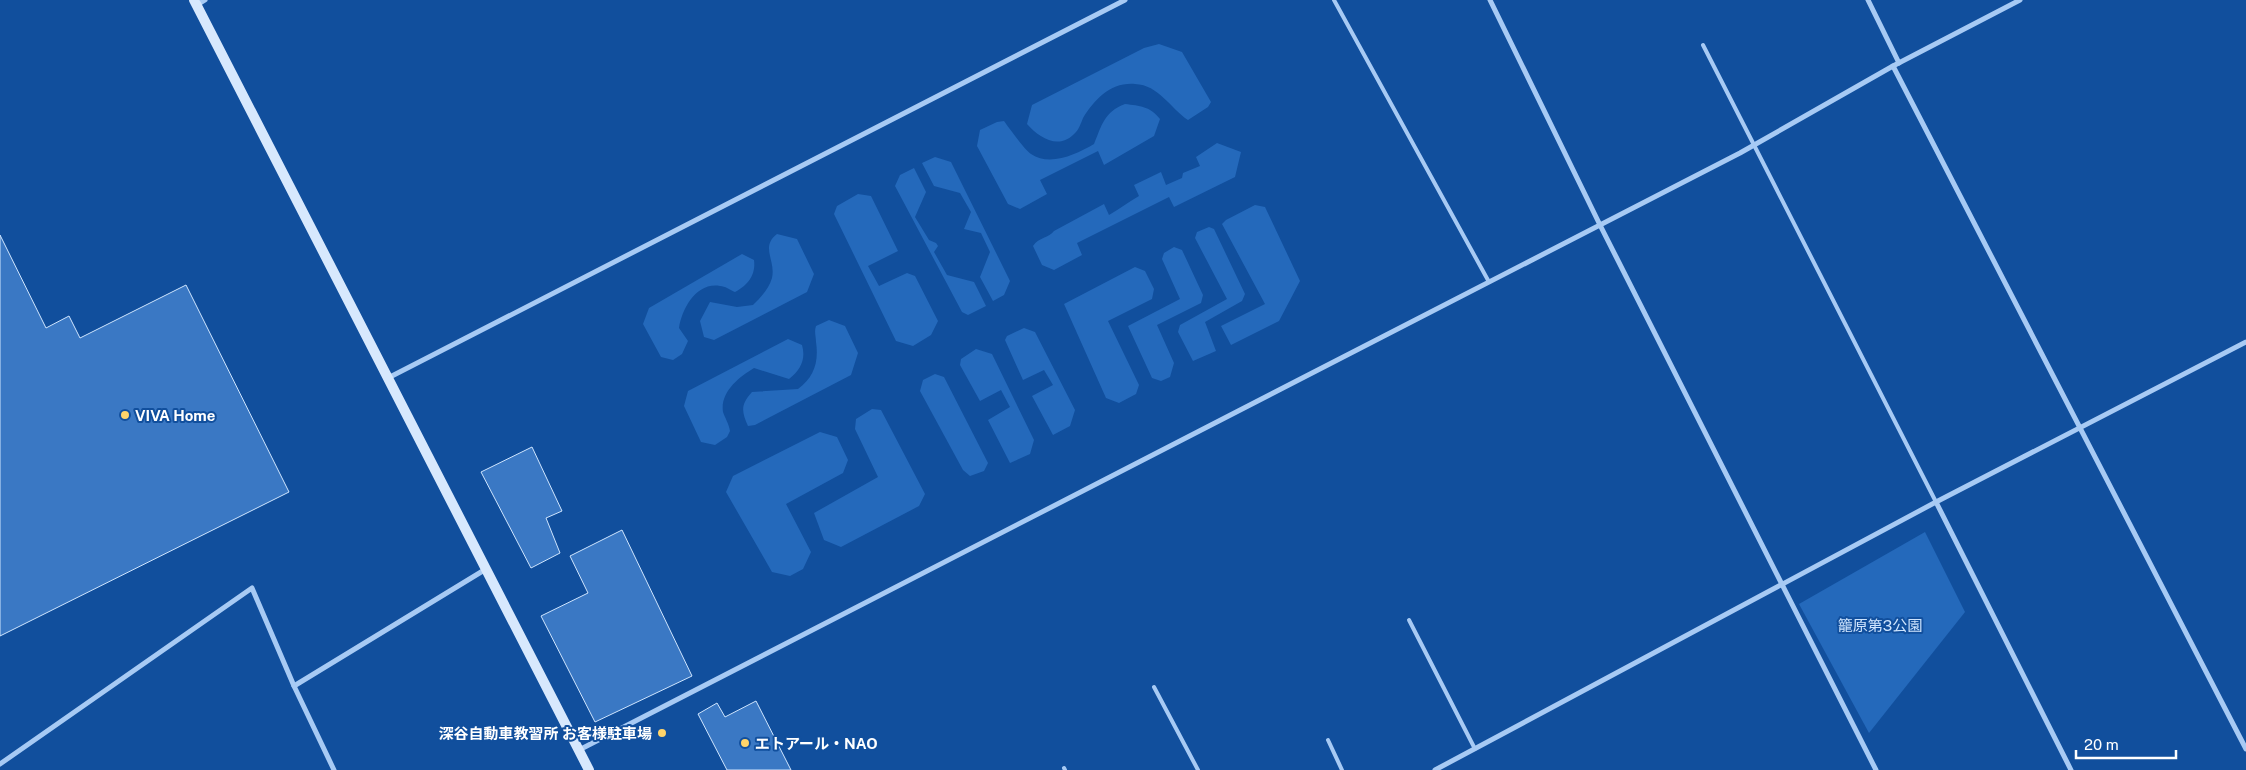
<svg xmlns="http://www.w3.org/2000/svg" width="2246" height="770" font-family="'Public Sans','Noto Sans JP',sans-serif">
<style>
.green{fill:#2469bb}
.building{fill:#3a78c4;stroke:#cfe5fe}
.lines{fill:none;stroke-linecap:round;stroke-linejoin:round}
.lane{stroke:#a7caf4;stroke-width:4}
.street{stroke:#a7caf4;stroke-width:5}
.secondary{stroke:#d7e8fd;stroke-width:10}
.poi-dot{fill:#ffd46a;stroke:#114f9d;stroke-width:2}
.labels{text-anchor:middle;dominant-baseline:central;stroke-width:4;stroke-linejoin:round;paint-order:stroke}
.poi-label{font-size:15px;font-weight:bold;fill:#fff;stroke:#114f9d;text-anchor:start}
.park-label{font-size:15px;fill:#cfe5fe;stroke:#114f9d}
</style>
<rect width="100%" height="100%" fill="#114f9d"/>
<g class="green">
<path d="M 1159,44 L 1182,52 L 1211,102 L 1208,107 L 1188,120 C 1170,108 1159,85 1135,84 C 1111,82 1095,99 1083,118 C 1081,123 1079,129 1076,132 C 1060,151 1039,138 1027,124 L 1032,105 L 1144,48 Z"/>
<path d="M 1125,104 C 1140,106 1150,106 1160,119 L 1154,136 L 1104,165 L 1098,151 L 1040,180 L 1047,194 L 1020,209 L 1008,204 L 977,146 L 980,130 L 997,122 L 1004,121 C 1009,128 1025,150 1031,154 C 1050,167 1077,154 1094,144 C 1102,125 1104,112 1125,104 Z"/>
<path d="M 1217,143 L 1241,152 L 1235,177 L 1174,207 L 1169,197 L 1077,243 L 1082,255 L 1054,270 L 1042,265 L 1033,246 C 1039,237 1049,238 1054,231 L 1104,204 L 1109,215 C 1120,209 1128,202 1139,196 L 1134,185 L 1161,172 L 1166,185 L 1182,178 L 1183,173 L 1200,166 L 1196,157 Z"/>
<polygon points="935,157 951,162 1010,281 1004,295 993,301 980,277 990,252 981,233 964,229 971,212 960,193 934,186 922,163"/>
<polygon points="914,168 926,192 915,217 929,240 936,243 938,246 934,252 947,275 974,282 986,306 968,315 962,312 895,186 900,175"/>
<polygon points="858,194 871,196 898,251 868,266 879,286 907,273 915,276 938,321 931,335 913,346 896,341 834,214 837,206"/>
<polygon points="1255,205 1265,207 1300,281 1279,321 1231,345 1221,326 1265,304 1222,224 1226,220"/>
<polygon points="1209,227 1214,229 1245,294 1242,301 1205,322 1216,351 1193,361 1178,332 1180,325 1227,299 1195,238 1197,232"/>
<path d="M 777,234 L 797,239 L 814,274 L 807,292 L 714,340 L 704,337 L 700,321 L 710,302 L 737,307 L 753,305 C 760,298 769,289 772,278 C 776,260 760,247 777,234 Z"/>
<polygon points="1174,247 1182,250 1203,295 1201,303 1157,325 1174,363 1170,377 1161,381 1152,378 1128,326 1180,299 1162,259 1164,253"/>
<path d="M 742,254 L 754,260 C 756,275 748,285 735,292 C 730,290 725,286 720,286 C 696,282 682,309 679,328 L 688,341 L 682,354 L 673,360 L 661,357 L 643,324 L 649,308 Z"/>
<polygon points="1135,267 1145,271 1154,289 1152,299 1108,321 1139,385 1136,394 1119,403 1106,398 1064,304"/>
<path d="M 829,320 L 845,326 L 858,353 L 851,375 L 755,425 L 748,426 C 741,411 741,404 752,392 L 798,389 C 814,377 819,362 816,342 C 816,336 814,332 816,326 Z"/>
<polygon points="1024,328 1035,332 1075,410 1070,426 1053,435 1032,396 1053,385 1044,370 1023,380 1005,340 1007,336"/>
<path d="M 788,339 L 802,345 C 806,359 801,370 789,379 L 754,368 C 739,377 720,392 723,412 C 725,418 729,424 730,431 L 727,437 L 715,445 L 701,442 L 684,406 L 688,391 Z"/>
<polygon points="976,349 992,354 1034,440 1030,454 1010,463 988,420 1010,407 1001,390 980,401 960,365 961,359"/>
<polygon points="935,374 944,377 988,463 984,471 970,476 963,470 920,391 923,380"/>
<polygon points="872,409 881,410 925,494 919,506 841,547 824,540 814,513 878,477 855,429 856,419"/>
<polygon points="820,432 837,437 848,460 843,473 786,504 811,552 803,569 790,576 772,572 726,492 733,476"/>
<polygon points="1925,532 1965,612 1869,733 1799,604"/>
</g>
<g class="building">
<polygon points="0,235 46,328 69,316 80,338 186,285 289,492 0,636"/>
<polygon points="532,447 562,511 546,518 560,553 531,568 481,472"/>
<polygon points="622,530 692,676 595,722 541,616 588,593 570,556"/>
<polygon points="756,701 791,770 727,770 698,714 717,703 725,717"/>
</g>
<g class="lines">
<g class="lane">
<polyline points="1334,0 1489,282"/>
<polyline points="1703,45 1936,502"/>
<polyline points="1409,620 1475,749"/>
<polyline points="1154,687 1198,770"/>
<polyline points="1328,740 1342,770"/>
<polyline points="1064,768 1065,770"/>
</g>
<g class="street">
<polyline points="1490,0 1600,225 1876,770"/>
<polyline points="1868,0 1899,63"/>
<polyline points="197,5 205,0"/>
<polyline points="1893,66 2246,749"/>
<polyline points="388,378 1125,0"/>
<polyline points="1936,502 2071,770"/>
<polyline points="294,686 486,569"/>
<polyline points="579,750 1740,153 1893,66 2020,0"/>
<polyline points="0,764 252,588 294,686 334,770"/>
<polyline points="1435,770 1936,502 2246,342"/>
</g>
<polyline class="secondary" points="194,0 589,770"/>
</g>
<g class="poi-dot">
<circle cx="125" cy="415" r="5"/>
<circle cx="662" cy="733" r="5"/>
<circle cx="745" cy="743" r="5"/>
</g>
<g class="labels">
<g class="poi-label">
<text x="135" y="415">VIVA Home</text>
<text x="652" y="733" text-anchor="end">深谷自動車教習所 お客様駐車場</text>
<text x="755" y="743">エトアール・NAO</text>
</g>
<g class="park-label">
<text x="1880" y="625">籠原第3公園</text>
</g>
</g>
<path d="M2076 750v8h100v-8" fill="none" stroke="#ffffff" stroke-width="2.5"/>
<text x="2084" y="750" font-size="15" fill="#ffffff" stroke="#114f9d" stroke-width="4" paint-order="stroke">20 m</text>
</svg>
